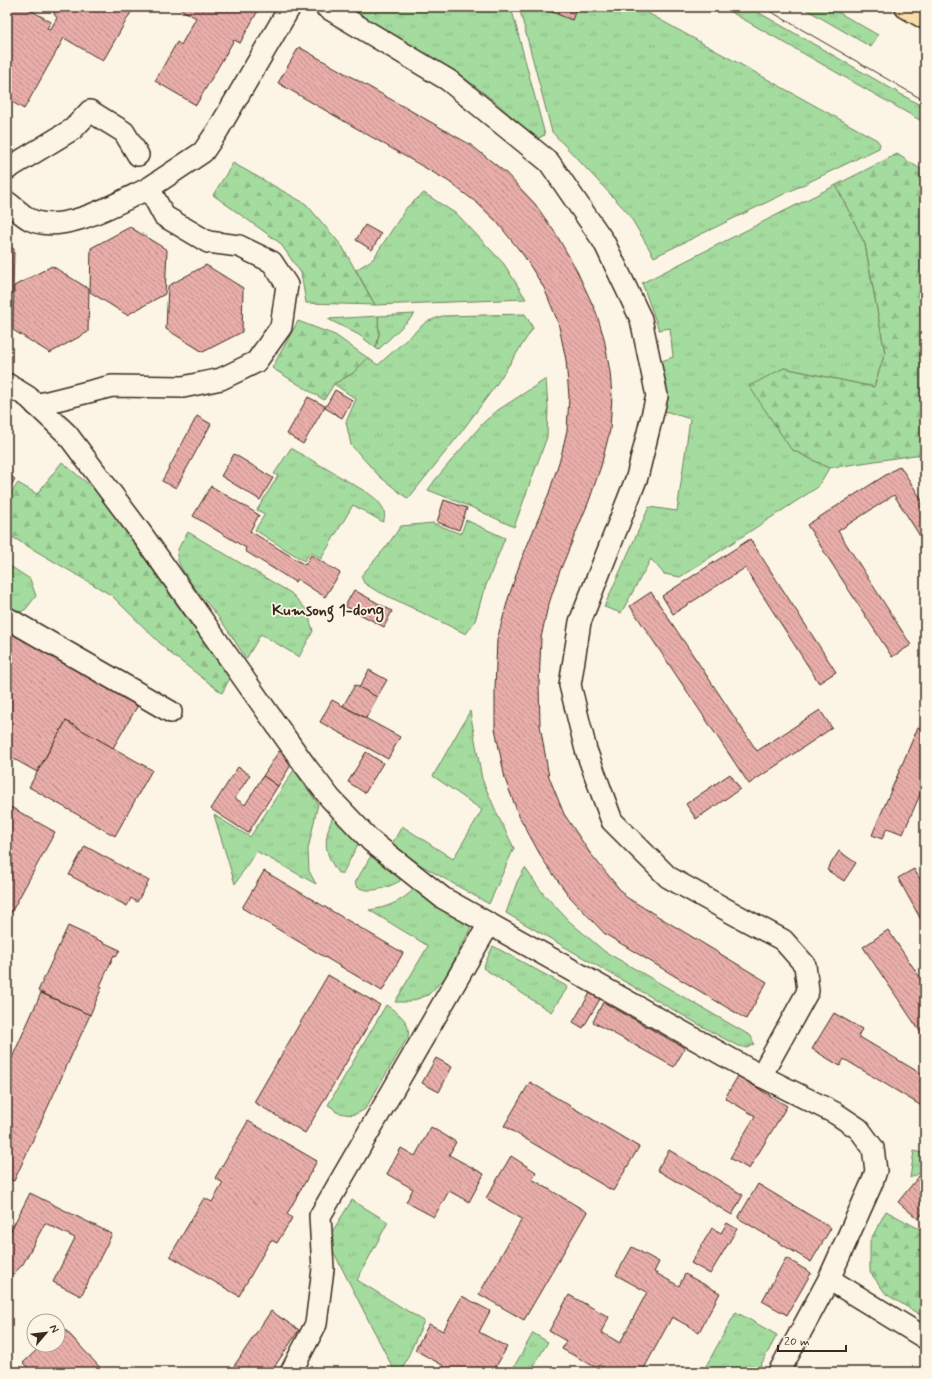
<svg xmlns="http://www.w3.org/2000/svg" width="932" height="1379" font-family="Mynerve,sans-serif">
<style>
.grass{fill:url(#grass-tufts);stroke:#70825e}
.forest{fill:url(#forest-firs);stroke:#70825e}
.building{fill:url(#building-back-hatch);stroke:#3b2a1e}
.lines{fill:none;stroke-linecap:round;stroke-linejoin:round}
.street-casing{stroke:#3b2a1e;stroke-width:24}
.highway-casing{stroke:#3b2a1e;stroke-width:25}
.street{stroke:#fcf5e5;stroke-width:21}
.highway{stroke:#fbddab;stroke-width:22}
.tram{stroke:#3b2a1e;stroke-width:1}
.labels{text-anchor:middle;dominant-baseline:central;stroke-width:3.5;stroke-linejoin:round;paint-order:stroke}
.quarter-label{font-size:16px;font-weight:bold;fill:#3b2a1e;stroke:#fcf5e5}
</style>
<defs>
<pattern id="grass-tufts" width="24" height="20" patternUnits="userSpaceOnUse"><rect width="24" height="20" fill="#a4db9f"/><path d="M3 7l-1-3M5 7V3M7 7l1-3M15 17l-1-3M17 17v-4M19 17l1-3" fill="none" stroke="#8ebc88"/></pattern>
<pattern id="forest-firs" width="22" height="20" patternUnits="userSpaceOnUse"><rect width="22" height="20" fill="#a4db9f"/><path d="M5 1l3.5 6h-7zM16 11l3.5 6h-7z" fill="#8ebc88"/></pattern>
<pattern id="building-back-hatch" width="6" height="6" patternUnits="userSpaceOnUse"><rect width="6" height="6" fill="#e9aeaa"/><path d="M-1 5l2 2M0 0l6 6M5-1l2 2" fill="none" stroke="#be8e8a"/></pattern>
</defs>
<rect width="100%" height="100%" fill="#fcf5e5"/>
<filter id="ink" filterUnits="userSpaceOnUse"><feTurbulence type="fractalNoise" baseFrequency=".025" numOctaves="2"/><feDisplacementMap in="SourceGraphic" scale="8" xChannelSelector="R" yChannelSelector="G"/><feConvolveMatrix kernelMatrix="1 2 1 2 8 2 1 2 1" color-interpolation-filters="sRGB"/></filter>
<g filter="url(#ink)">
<g class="grass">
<polygon points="339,7 511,7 545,135 536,139 499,105 457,72"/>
<polygon points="519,7 637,7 877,140 880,144 879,148 654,257 628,213 552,132"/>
<polygon points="722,7 749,7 925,108 925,123"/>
<polygon points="802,7 829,7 878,35 871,47"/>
<polygon points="836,185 865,244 885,353 874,387 784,368 791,449 829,468 818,487 680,577 664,574 651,559 621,613 604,607 649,507 677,511 690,419 665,411 658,370 659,362 673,357 670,328 659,330 642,283"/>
<polygon points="424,193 458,215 504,264 526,299 375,305 356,270 373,259 407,207"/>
<polygon points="415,314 378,350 376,348 379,333 378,316"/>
<polygon points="525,314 533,328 496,385 459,435 408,499 379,476 351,445 346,422 356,399 334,384 353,373 368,358 378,365 426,322 442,316"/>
<polygon points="546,379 548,407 547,437 514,527 471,507 428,490 435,480 483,423 498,410"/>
<path d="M 291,448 L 368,493 C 377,499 389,510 383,522 L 353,505 L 321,559 L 311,552 L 304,561 L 255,530 L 265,514 L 257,510 L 278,476 L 274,474 Z"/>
<polygon points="466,520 505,538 483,593 475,621 466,634 375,590 364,583 361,576 386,547 401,526 433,523 461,534"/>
<path d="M 188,532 L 291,593 L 307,610 L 313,631 L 299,657 L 261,634 L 246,659 C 238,646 229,631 219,618 C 209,604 176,570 177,554 C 178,546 184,539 188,532 Z"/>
<polygon points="7,564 30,579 36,596 26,609 15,615 7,612"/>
<polygon points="470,711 482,779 498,816 514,848 489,904 419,864 392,844 402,826 453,859 482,810 433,776"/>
<polygon points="294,770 318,804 308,849 309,871 316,884 256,851 235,884 214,815 250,837"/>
<path d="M 334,813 L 359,842 L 343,873 L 338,873 C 322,849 324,840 334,813 Z"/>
<path d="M 372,854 L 400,877 L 400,881 C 387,888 371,894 357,887 L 355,883 Z"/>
<polygon points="525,868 542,892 569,921 604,951 751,1036 754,1044 747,1048 738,1046 710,1031 506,913 517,882"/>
<path d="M 414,889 L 437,907 L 472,926 L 445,978 L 428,995 L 409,1002 L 395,1002 L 428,946 L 369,910 C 387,908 402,901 414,889 Z"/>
<polygon points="493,946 568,987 551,1012 483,968"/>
<path d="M 386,1005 C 398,1013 411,1021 408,1037 L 365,1109 C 353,1117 349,1115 336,1112 L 333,1108 L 328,1105 Z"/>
<polygon points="914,1151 925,1154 925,1177 920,1173 910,1178"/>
<polygon points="352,1200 388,1222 357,1280 424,1321 401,1372 395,1372 333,1251 330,1235"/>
<polygon points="736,1312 777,1335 757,1372 717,1372 706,1366"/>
<polygon points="533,1333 548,1342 530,1372 511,1372"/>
</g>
<g class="forest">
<polygon points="897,154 925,172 925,455 915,455 829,468 791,449 749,386 784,368 874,387 885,353 865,244 836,185"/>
<polygon points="233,163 306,204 342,246 375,305 306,303 301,273 280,243 213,195"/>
<polygon points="378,316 379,333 376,348 359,335 328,319"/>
<polygon points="298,321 335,335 368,358 353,373 334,384 324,400 272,368"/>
<polygon points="62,462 100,494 191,625 232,674 222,693 170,653 111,595 7,534 7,499 18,483 37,494"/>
<polygon points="886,1211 925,1232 925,1318 886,1294 870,1272 870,1241"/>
</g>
<g class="building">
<polygon points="7,7 25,7 51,22 47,28 50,30 57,18 54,14 56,7 134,7 103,61 64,38 24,109 7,99"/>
<polygon points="177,7 260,7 240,43 234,40 196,105 155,81 177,42 181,45 196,18"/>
<polygon points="549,7 577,7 572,20 547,10"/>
<polygon points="299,47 471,145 506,173 535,204 556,234 575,267 596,312 604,338 610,372 612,396 610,430 601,466 589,501 559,573 547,610 541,638 539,685 540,725 549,777 564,814 590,853 626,897 767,982 746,1019 605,934 569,896 543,860 519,816 505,779 495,728 495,688 497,640 508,599 520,563 549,493 561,456 567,430 569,397 566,360 558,322 544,288 524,256 496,221 477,203 448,181 278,83"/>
<polygon points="365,225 381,234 372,250 356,240"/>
<polygon points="130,227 167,250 165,294 127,315 90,292 91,248"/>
<polygon points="7,245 14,249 13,293 7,296"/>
<polygon points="206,265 243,288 242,332 203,352 166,329 168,286"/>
<polygon points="52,266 89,289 88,332 50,353 13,330 14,286"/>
<polygon points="335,390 352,400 342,418 325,408"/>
<polygon points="308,397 325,406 303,444 287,434"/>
<polygon points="197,416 211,424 176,488 162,481"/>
<polygon points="234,454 273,478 260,500 221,476"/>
<polygon points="900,466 925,505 925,544 894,495 838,531 911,645 892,657 807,525"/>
<polygon points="7,474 15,479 7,492"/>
<polygon points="211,486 259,515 250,531 305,565 311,555 340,573 325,597 297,579 295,582 245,551 246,548 193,516"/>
<polygon points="444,500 467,508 459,530 437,522"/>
<polygon points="750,539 836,672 819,683 745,568 673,614 662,596"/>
<polygon points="354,590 392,611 384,627 345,606"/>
<polygon points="651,592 757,751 820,710 832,728 749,784 630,606"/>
<polygon points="7,630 138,705 113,748 66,721 37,772 7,755"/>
<polygon points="369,670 387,680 377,697 359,688"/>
<polygon points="355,685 377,697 366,718 343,706"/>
<polygon points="332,700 400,737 388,759 320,722"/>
<polygon points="66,721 152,770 115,836 29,787"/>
<polygon points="918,727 925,730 925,783 903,834 887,828 882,839 872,835"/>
<polygon points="279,751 294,760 278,786 263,776"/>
<polygon points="366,752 383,763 365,793 348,782"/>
<polygon points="238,767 250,775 235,798 245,805 263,776 278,786 248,833 211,809"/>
<polygon points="730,774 740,789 696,819 686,804"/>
<polygon points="7,805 55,832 7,920"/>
<polygon points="85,846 149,881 137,902 131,898 127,906 69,875"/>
<polygon points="839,851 856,863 844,881 827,870"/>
<polygon points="914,869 921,881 925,879 925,927 898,878"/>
<polygon points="264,871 403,953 382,991 242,908"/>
<polygon points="68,926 120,950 116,956 114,955 100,986 102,987 90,1015 38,991"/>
<polygon points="888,930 925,985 925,1030 921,1033 863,947"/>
<polygon points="328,975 380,1005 305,1133 254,1102"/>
<polygon points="41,993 90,1015 14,1181 7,1178 7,1069"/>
<polygon points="590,993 600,999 583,1028 573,1022"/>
<polygon points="603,1002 685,1048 674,1067 593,1022"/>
<polygon points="834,1013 862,1029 858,1036 925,1076 925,1108 844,1059 840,1066 812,1049"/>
<polygon points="436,1058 452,1067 439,1092 422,1083"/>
<polygon points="738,1076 787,1106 749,1169 730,1158 755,1116 725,1098"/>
<polygon points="530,1082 639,1147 613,1191 504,1126"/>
<polygon points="248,1121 317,1161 287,1214 292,1218 277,1243 271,1240 239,1296 170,1256 204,1198 212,1202 223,1183 215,1178"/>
<polygon points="431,1127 456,1142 449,1155 484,1174 469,1202 449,1191 434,1217 406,1202 413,1189 387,1174 401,1148 415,1156"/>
<polygon points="669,1150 743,1195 732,1215 657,1170"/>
<polygon points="511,1156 536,1172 532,1179 587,1212 524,1320 479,1294 522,1219 486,1198"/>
<polygon points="920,1175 925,1179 925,1211 918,1219 898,1202"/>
<polygon points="758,1184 831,1228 811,1262 738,1218"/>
<polygon points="30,1193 112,1234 81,1296 53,1282 75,1238 45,1223 23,1264 7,1281 7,1238"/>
<polygon points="727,1223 737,1229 710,1274 691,1263 712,1228 721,1233"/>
<polygon points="632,1247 659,1262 654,1272 679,1286 685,1274 720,1293 699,1332 672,1317 642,1372 612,1372 599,1365 597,1368 562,1349 566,1341 549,1331 569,1295 609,1317 601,1332 620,1343 647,1292 616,1275"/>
<polygon points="786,1258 811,1273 787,1315 762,1301"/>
<polygon points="462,1296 490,1311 479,1332 507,1347 493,1372 486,1372 477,1367 475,1372 441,1372 444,1366 415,1350 429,1324 443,1331"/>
<polygon points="271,1311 299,1330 271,1372 237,1372 232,1369"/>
<polygon points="62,1326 104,1372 32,1372 23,1363 42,1345 58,1345 58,1330"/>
</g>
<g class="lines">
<defs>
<g id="street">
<polyline points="326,7 448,80 549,162 604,242 641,319 657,396 637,477 580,622 570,685 586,750 612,821 668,877 736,915 783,940 805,965 808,991 761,1076"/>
<polyline points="7,169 73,129 90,111 124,132 138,155"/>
<polyline points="149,188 203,152 218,130 290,7"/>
<path d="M 7,202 C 14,207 24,217 31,220 C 64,235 119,202 149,188 L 164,216 L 208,242 L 239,246 L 272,262 L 287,285 L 281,327 L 256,362 L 221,379 L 183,387 L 112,386 L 36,405"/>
<polyline points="7,384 28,397 67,434 141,533 304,764 330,798 371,841 443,898 761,1076 835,1113 859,1129 873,1148 876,1171 872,1183 829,1279 779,1372"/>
<polyline points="7,618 171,712"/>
<polyline points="829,1279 925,1338"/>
<polyline points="291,1372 316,1324 323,1269 320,1216 489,924"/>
</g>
<polyline id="highway" points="906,7 925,18"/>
</defs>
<use href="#street" class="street-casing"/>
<use href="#highway" class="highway-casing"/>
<use href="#street" class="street"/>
<use href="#highway" class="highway"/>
<polyline class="tram" points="763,7 925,101"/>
</g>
</g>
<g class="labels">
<g class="quarter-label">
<text x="328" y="610">Kumsong 1-dong</text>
</g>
</g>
<rect width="932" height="1379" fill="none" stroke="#fcf5e5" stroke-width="24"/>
<rect x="12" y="12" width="908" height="1355" fill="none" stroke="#3b2a1e" stroke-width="1.5" filter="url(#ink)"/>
<g transform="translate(46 1333) rotate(62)"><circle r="19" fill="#fcf5e5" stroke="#afa495"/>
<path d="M0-3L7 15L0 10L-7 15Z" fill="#3b2a1e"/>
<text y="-6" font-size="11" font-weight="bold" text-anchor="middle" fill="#3b2a1e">N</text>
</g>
<path d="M778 1345v6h68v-6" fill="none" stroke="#3b2a1e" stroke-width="2"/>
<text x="784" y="1345" font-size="12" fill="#3b2a1e" stroke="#fcf5e5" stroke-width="3" paint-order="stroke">20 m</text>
</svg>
